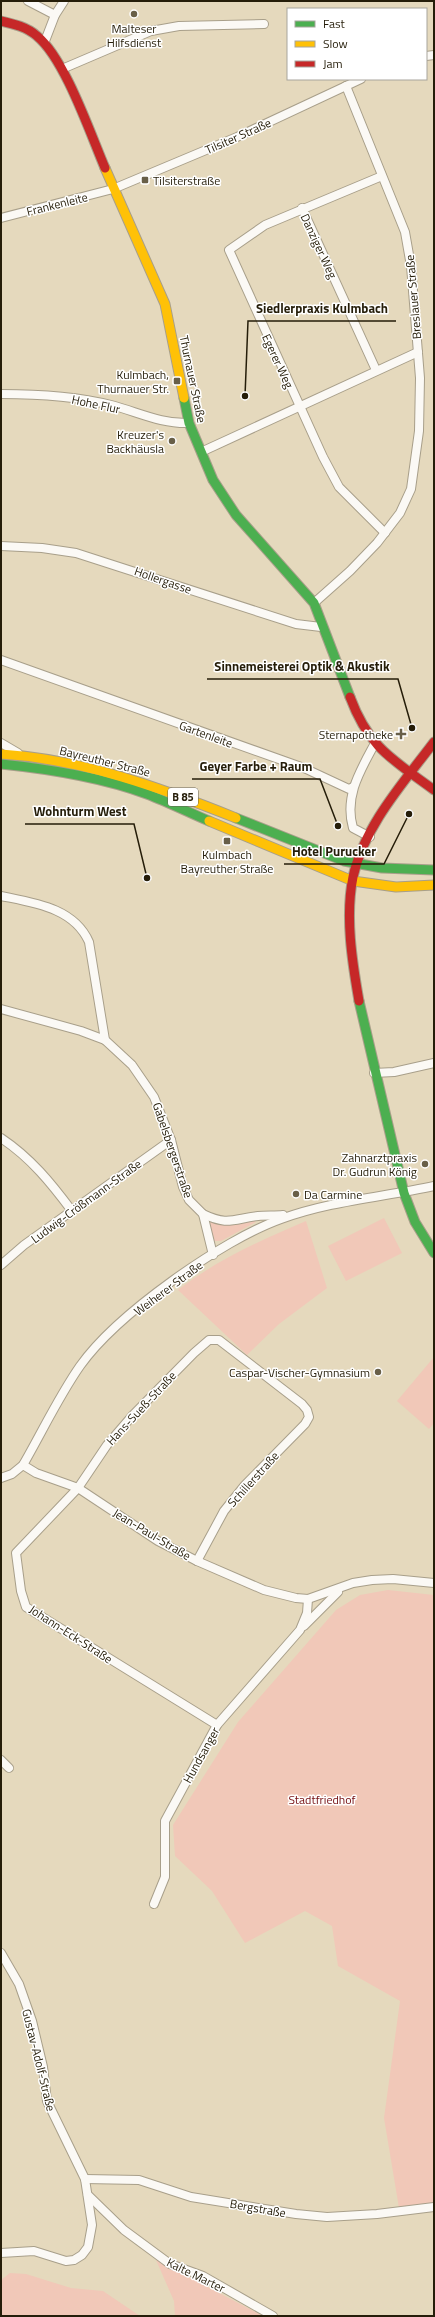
<svg xmlns="http://www.w3.org/2000/svg" width="435" height="2317" font-family="'Titillium Web',sans-serif">
<style>
.green{fill:#f1c8b8}
.lines{fill:none;stroke-linecap:round;stroke-linejoin:round}
.street-casing{stroke:#a89f8a;stroke-width:10}
.fast-casing{stroke:#a89f8a;stroke-width:11}
.slow-casing{stroke:#a89f8a;stroke-width:11}
.jam-casing{stroke:#a89f8a;stroke-width:11}
.street{stroke:#fbf9f5;stroke-width:8}
.fast{stroke:#4caf50;stroke-width:9}
.slow{stroke:#ffc107;stroke-width:9}
.jam{stroke:#c62828;stroke-width:9}
.poi-dot{fill:#685f48;stroke:#fff;stroke-width:1.5}
.labels{text-anchor:middle;dominant-baseline:central;stroke-width:3;stroke-linejoin:round;paint-order:stroke}
.shield{fill:#fff;stroke:#666153;stroke-width:1}
.shield-label{font-size:11px;font-weight:bold;fill:#251d09}
.poi-label{font-size:12px;fill:#251d09;stroke:#fff;text-anchor:end}
.street-label{font-size:12px;fill:#251d09;stroke:#fff}
.park-label{font-size:12px;fill:#730c0f;stroke:#fff}
.leader{fill:none;stroke:#251d09;stroke-width:1.5}
.callout-dot{fill:#251d09;stroke:#fff;stroke-width:1.5}
.callout-label{font-size:13px;text-anchor:middle;font-weight:bold;fill:#251d09;stroke:#fff;stroke-width:3;stroke-linejoin:round;paint-order:stroke}
</style>
<rect width="100%" height="100%" fill="#e5d9bd"/>
<g class="green">
<polygon points="384,1218 402,1253 346,1281 328,1246"/>
<polygon points="253,1220 256,1222 221,1241 214,1241 211,1238 208,1222 233,1224"/>
<path d="M 306,1221 L 327,1288 L 279,1324 L 247,1355 L 178,1290 C 218,1259 260,1241 306,1221 Z"/>
<polygon points="434,1357 434,1423 429,1429 397,1401"/>
<polygon points="388,1590 434,1595 434,2205 399,2208 384,2118 400,2001 338,1966 332,1926 305,1911 245,1943 212,1891 175,1856 173,1825 238,1722 336,1610 360,1595"/>
<polygon points="156,2260 263,2316 175,2316 174,2301"/>
<polygon points="10,2273 26,2274 71,2288 103,2291 140,2316 1,2316 1,2280"/>
</g>
<g class="lines">
<defs>
<g id="street">
<polyline points="28,1 55,15"/>
<polyline points="45,41 55,15 64,1"/>
<polyline points="426,56 434,55"/>
<polyline points="62,69 151,31 179,26 264,24"/>
<polyline points="382,176 265,225 229,250 323,457 339,487 385,533"/>
<polyline points="302,208 376,370"/>
<polyline points="1,218 113,189 237,137 361,79"/>
<path d="M 1,394 C 38,394 75,396 111,405 C 138,412 161,424 189,423"/>
<polyline points="201,452 418,352"/>
<polyline points="1,546 42,548 76,553 296,624 321,627"/>
<polyline points="314,603 350,571 377,543 400,513 411,489 419,431 420,378 411,266 405,232 346,86"/>
<polyline points="1,660 304,768 349,789 353,787"/>
<polyline points="1,743 18,753"/>
<path d="M 370,837 L 353,828 C 344,797 360,771 374,745"/>
<path d="M 1,896 C 35,903 74,908 89,942 L 105,1040 L 132,1065 L 154,1097 L 171,1140 L 183,1187 L 189,1200 L 203,1214 L 213,1255"/>
<polyline points="1,1009 81,1031 105,1040"/>
<polyline points="374,1073 394,1072 434,1063"/>
<path d="M 1,1138 C 31,1158 51,1183 72,1211"/>
<path d="M 203,1214 C 228,1226 233,1219 258,1216 C 266,1215 275,1216 283,1215"/>
<polyline points="1,1265 24,1245 171,1140"/>
<polyline points="23,1465 36,1473 78,1488 158,1541 197,1561 264,1590 296,1598 308,1599 353,1583 372,1580 393,1579 434,1583"/>
<path d="M 1,1478 L 12,1474 L 23,1465 C 42,1432 59,1396 80,1366 C 117,1314 222,1240 281,1219 C 330,1201 383,1197 434,1186"/>
<polyline points="197,1561 224,1511 245,1485 305,1424 309,1417 307,1410 302,1404 219,1340 209,1340 194,1353 132,1416 107,1445 78,1488 16,1553 21,1591 26,1607 217,1725"/>
<polyline points="304,1626 338,1592"/>
<polyline points="1,1760 9,1768"/>
<polyline points="154,1904 165,1877 165,1821 217,1725 300,1630 307,1613 308,1599"/>
<polyline points="1,1953 19,1984 32,2021 43,2067 47,2101 85,2179 92,2225 88,2247 82,2255 74,2260 66,2261 34,2251 1,2253"/>
<polyline points="85,2179 139,2180 191,2197 296,2214 327,2217 377,2214 434,2207"/>
<polyline points="88,2195 124,2230 170,2264 203,2276 273,2316"/>
</g>
<g id="fast">
<polyline points="184,398 189,423 213,480 236,515 314,603 350,697"/>
<path d="M 1,764 C 50,769 101,777 147,794 C 168,802 188,812 209,821"/>
<polyline points="236,818 344,861 382,868 434,870"/>
<polyline points="359,1001 404,1193 415,1222 434,1253"/>
</g>
<g id="slow">
<polyline points="105,168 165,304 184,398"/>
<path d="M 1,754 C 82,759 161,788 236,818"/>
<polyline points="209,821 353,881 396,887 434,885"/>
</g>
<g id="jam">
<path d="M 1,21 C 14,24 27,27 37,36 C 65,59 90,133 105,168"/>
<path d="M 350,697 C 369,748 392,759 434,790"/>
<path d="M 359,1001 C 352,961 345,916 353,877 C 364,826 404,782 434,742"/>
</g>
</defs>
<use href="#street" class="street-casing"/>
<use href="#fast" class="fast-casing"/>
<use href="#slow" class="slow-casing"/>
<use href="#jam" class="jam-casing"/>
<use href="#street" class="street"/>
<use href="#fast" class="fast"/>
<use href="#slow" class="slow"/>
<use href="#jam" class="jam"/>
</g>
<g class="poi-dot">
<circle cx="134" cy="14" r="4"/>
<rect x="141" y="176" width="8" height="8" rx="2"/>
<rect x="173" y="377" width="8" height="8" rx="2"/>
<circle cx="172" cy="441" r="4"/>
<path d="M399 728h4v4h4v4h-4v4h-4v-4h-4v-4h4z"/>
<rect x="223" y="837" width="8" height="8" rx="2"/>
<circle cx="425" cy="1164" r="4"/>
<circle cx="296" cy="1194" r="4"/>
<circle cx="378" cy="1372" r="4"/>
</g>
<g class="labels">
<rect class="shield" x="168" y="788" width="30" height="18" rx="3"/>
<g class="shield-label">
<text x="183" y="797">B 85</text>
</g>
<g class="poi-label">
<text x="134" y="28" text-anchor="middle">Malteser<tspan x="134" dy="14">Hilfsdienst</tspan></text>
<text x="153" y="180" text-anchor="start">Tilsiterstraße</text>
<text x="169" y="374">Kulmbach,<tspan x="169" dy="14">Thurnauer Str.</tspan></text>
<text x="164" y="434">Kreuzer's<tspan x="164" dy="14">Backhäusla</tspan></text>
<text x="393" y="734">Sternapotheke</text>
<text x="227" y="854" text-anchor="middle">Kulmbach<tspan x="227" dy="14">Bayreuther Straße</tspan></text>
<text x="417" y="1157">Zahnarztpraxis<tspan x="417" dy="14">Dr. Gudrun König</tspan></text>
<text x="304" y="1194" text-anchor="start">Da Carmine</text>
<text x="370" y="1372">Caspar-Vischer-Gymnasium</text>
</g>
<g class="street-label">
<text transform="translate(238 136) rotate(-24)">Tilsiter Straße</text>
<text transform="translate(57 204) rotate(-14)">Frankenleite</text>
<text transform="translate(319 246) rotate(65)">Danziger Weg</text>
<text transform="translate(413 297) rotate(-95)">Breslauer Straße</text>
<text transform="translate(278 361) rotate(65)">Egerer Weg</text>
<text transform="translate(193 379) rotate(78)">Thurnauer Straße</text>
<text transform="translate(96 404) rotate(12)">Hohe Flur</text>
<text transform="translate(163 580) rotate(19)">Hollergasse</text>
<text transform="translate(206 734) rotate(20)">Gartenleite</text>
<text transform="translate(105 761) rotate(14)">Bayreuther Straße</text>
<text transform="translate(173 1150) rotate(71)">Gabelsbergerstraße</text>
<text transform="translate(86 1201) rotate(-36)">Ludwig-Crößmann-Straße</text>
<text transform="translate(168 1288) rotate(-37)">Weiherer Straße</text>
<text transform="translate(141 1408) rotate(-47)">Hans-Sueß-Straße</text>
<text transform="translate(253 1479) rotate(-48)">Schillerstraße</text>
<text transform="translate(152 1534) rotate(31)">Jean-Paul-Straße</text>
<text transform="translate(71 1634) rotate(33)">Johann-Eck-Straße</text>
<text transform="translate(201 1755) rotate(-61)">Hundsanger</text>
<text transform="translate(39 2060) rotate(76)">Gustav-Adolf-Straße</text>
<text transform="translate(258 2208) rotate(10)">Bergstraße</text>
<text transform="translate(196 2275) rotate(26)">Kalte Marter</text>
</g>
<g class="park-label">
<text x="322" y="1799">Stadtfriedhof</text>
</g>
</g>
<path class="leader" d="M245 396L248 321H396M412 728L398 679H207M338 826L320 779H192M147 878L134 824H25M409 814L384 864H284"/>
<g class="callout-dot">
<circle cx="245" cy="396" r="4"/>
<circle cx="412" cy="728" r="4"/>
<circle cx="338" cy="826" r="4"/>
<circle cx="147" cy="878" r="4"/>
<circle cx="409" cy="814" r="4"/>
</g>
<g class="callout-label">
<text x="322" y="313">Siedlerpraxis Kulmbach</text>
<text x="302" y="671">Sinnemeisterei Optik &amp; Akustik</text>
<text x="256" y="771">Geyer Farbe + Raum</text>
<text x="80" y="816">Wohnturm West</text>
<text x="334" y="856">Hotel Purucker</text>
</g>
<rect width="435" height="2317" fill="none" stroke="#251d09" stroke-width="4"/>
<rect x="287" y="8" width="140" height="72" fill="#ffffff" stroke="#a8a59d"/>
<rect x="295" y="21" width="20" height="6" fill="#4caf50" stroke="#a8a59d"/>
<text x="323" y="28" font-size="12" fill="#251d09">Fast</text>
<rect x="295" y="41" width="20" height="6" fill="#ffc107" stroke="#a8a59d"/>
<text x="323" y="48" font-size="12" fill="#251d09">Slow</text>
<rect x="295" y="61" width="20" height="6" fill="#c62828" stroke="#a8a59d"/>
<text x="323" y="68" font-size="12" fill="#251d09">Jam</text>
</svg>
